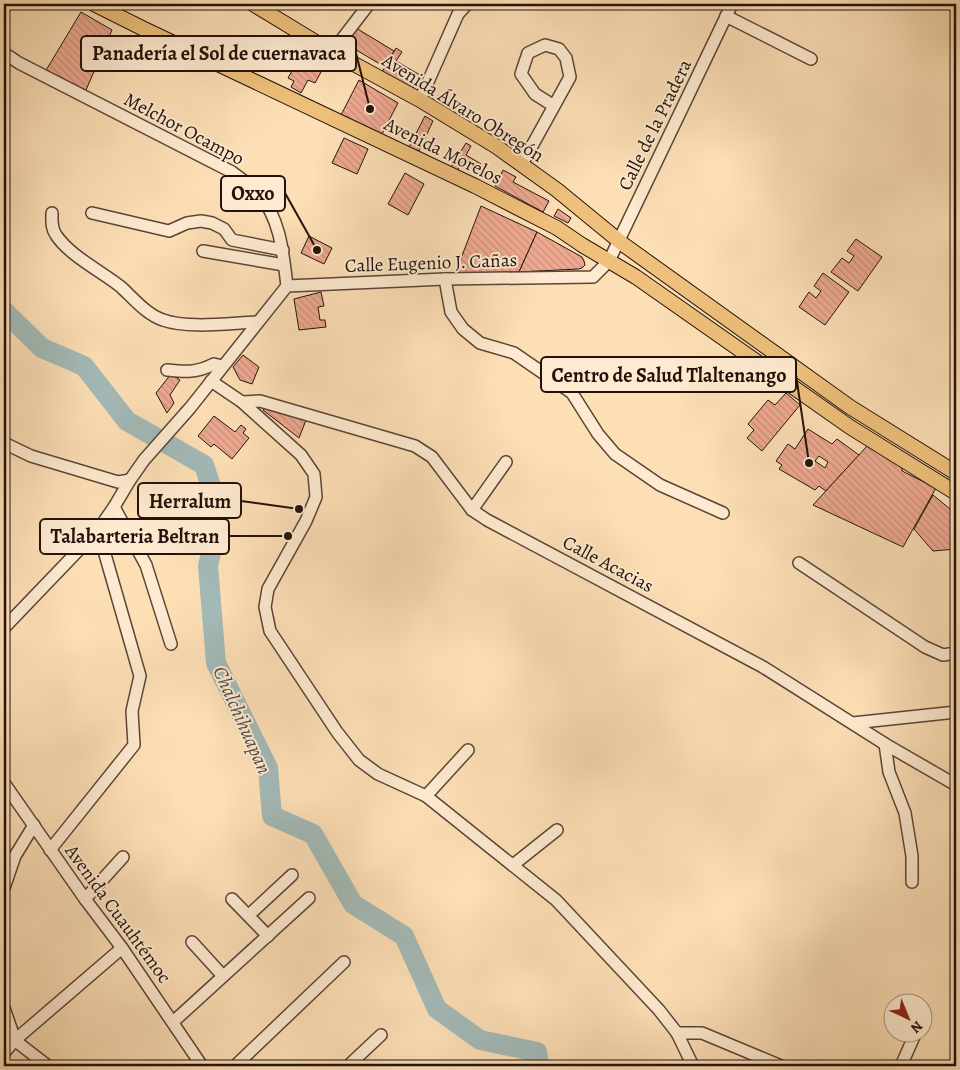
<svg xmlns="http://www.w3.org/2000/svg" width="960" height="1070" font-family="Alegreya,serif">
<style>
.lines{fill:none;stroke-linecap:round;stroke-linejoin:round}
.river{stroke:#a3bab8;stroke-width:20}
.building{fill:url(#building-back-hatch);stroke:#23120b;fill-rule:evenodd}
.minor-casing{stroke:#5a4536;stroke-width:14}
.major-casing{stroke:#23120b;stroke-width:16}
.minor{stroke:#feead0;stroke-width:11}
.major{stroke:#eec07b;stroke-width:14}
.labels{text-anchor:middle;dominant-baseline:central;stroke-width:4;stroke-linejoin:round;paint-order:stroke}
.street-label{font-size:19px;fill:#23120b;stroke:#feead0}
.water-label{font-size:20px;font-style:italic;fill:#504d48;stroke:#feead0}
.leader{fill:none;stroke:#23120b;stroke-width:2}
.callout-dot{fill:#23120b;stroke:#feead0;stroke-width:2}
.callout{fill:#feead0;stroke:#23120b;stroke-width:2}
.callout-label{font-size:20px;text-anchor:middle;font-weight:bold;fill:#23120b}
</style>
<defs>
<pattern id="building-back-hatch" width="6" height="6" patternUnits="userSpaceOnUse" patternTransform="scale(1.25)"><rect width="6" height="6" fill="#eea991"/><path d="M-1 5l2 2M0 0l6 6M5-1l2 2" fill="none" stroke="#cc907c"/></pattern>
</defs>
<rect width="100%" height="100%" fill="#fddfb6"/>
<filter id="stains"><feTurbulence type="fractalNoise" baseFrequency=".004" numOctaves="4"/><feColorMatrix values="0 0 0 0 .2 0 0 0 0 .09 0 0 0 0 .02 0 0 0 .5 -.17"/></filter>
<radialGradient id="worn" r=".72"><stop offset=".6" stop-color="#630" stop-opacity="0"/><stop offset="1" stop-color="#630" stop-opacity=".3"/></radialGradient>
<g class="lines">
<polyline class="river" points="4,311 42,348 84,366 127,421 204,465 220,514 208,566 216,663 268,768 272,816 313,834 353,904 404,936 437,1009 480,1040 537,1052 539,1066"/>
</g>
<g class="building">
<polygon points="81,12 112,30 86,90 45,72"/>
<polygon points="356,28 394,51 385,67 346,44"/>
<polygon points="396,48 402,52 396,61 420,75 413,89 382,72"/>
<polygon points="309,54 320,60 315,68 321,72 315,83 308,80 301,93 291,87 294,81 288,78 298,60 304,63"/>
<polygon points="359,80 398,103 382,134 341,115"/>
<polygon points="425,116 433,121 419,151 409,147"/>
<polygon points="344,138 368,149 357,174 332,163"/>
<polygon points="466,143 471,146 466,155 481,164 476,171 462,163 457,171 451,167"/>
<polygon points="503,170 516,177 513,182 549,201 543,212 495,186"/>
<polygon points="405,173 424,184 408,215 388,204"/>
<polygon points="481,206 537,232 519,272 455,274"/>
<polygon points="558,209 571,218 568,223 554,216"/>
<polygon points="537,232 582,257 584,261 585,265 582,268 578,269 519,272"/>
<polygon points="309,236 332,248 324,264 301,253"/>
<polygon points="856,239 882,257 858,291 831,272 842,258 849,263 854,256 847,251"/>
<polygon points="823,273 849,292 825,325 799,307 809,292 816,298 821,291 814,286"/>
<polygon points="321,292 324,306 318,307 320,320 325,320 326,327 299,330 294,299"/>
<polygon points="243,355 259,367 252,384 240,380 233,367"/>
<polygon points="171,374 180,380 170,395 174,403 167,413 156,393"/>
<polygon points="786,393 800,405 762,451 747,438 754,430 748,424 768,400 775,405"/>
<polygon points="265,408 306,420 299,438 263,410"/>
<polygon points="214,416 235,432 241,425 246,429 243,433 249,438 232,459 214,444 211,447 198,436"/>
<path d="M 808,429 L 832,444 L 837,439 L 859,455 L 826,491 L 819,486 L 815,490 L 779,469 L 782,465 L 776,461 L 788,444 L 795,449 ZM 819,456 L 828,462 L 825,468 L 815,461 Z"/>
<polygon points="868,445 902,465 902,471 936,488 903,547 813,505"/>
<polygon points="933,495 956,514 956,549 933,551 914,529"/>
</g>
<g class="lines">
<defs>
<g id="minor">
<polyline points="726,16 811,59"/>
<polyline points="332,52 369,4"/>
<path d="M 4,53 L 19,63 L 232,172 C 241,179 252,186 259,194 C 281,220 283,254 287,286"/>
<polyline points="420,100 458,14 467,4"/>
<polyline points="522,164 570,77 566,58 559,49 545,45 528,53 521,74 535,94 554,106"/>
<path d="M 52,213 C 52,221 51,228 56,235 C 70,256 101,271 121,287 C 133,298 147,315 163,320 C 188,329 230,323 257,322"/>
<polyline points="92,213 169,231 187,223 201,221 212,223 224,229 232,240 283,250"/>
<polyline points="203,251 284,265"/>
<polyline points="445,279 451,312 463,329 480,343 514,353 572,393 598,434 615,454 660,485 723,513"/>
<path d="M 167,370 C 186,372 196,373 214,364 L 222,366"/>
<polyline points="211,381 242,402 301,455 314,474 316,497 306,521 268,589 265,607 270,631 337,732 359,760 378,774 426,796 556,900 659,1010 677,1033 693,1066"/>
<polyline points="242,402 260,401 415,446 432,457 472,510 487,520 763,667 885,744 956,785"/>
<polyline points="4,443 31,456 118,482 130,480"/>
<polyline points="114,507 146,565 171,644"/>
<polyline points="472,510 506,462"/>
<polyline points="799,563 925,647 943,655 956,653"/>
<polyline points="4,628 98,530 114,507 130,480 144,460 190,408 287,286 445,279 593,277 609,261 732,4"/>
<polyline points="853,723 956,712"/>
<polyline points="885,744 889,772 905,813 912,856 912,882"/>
<polyline points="4,783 85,899 122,948 202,1066"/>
<polyline points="426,796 468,750"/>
<polyline points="50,850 134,745 132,711 140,676 98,530"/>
<polyline points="513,865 557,830"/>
<polyline points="4,888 15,856 34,825"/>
<polyline points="85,899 123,857"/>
<polyline points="232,899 268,936"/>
<polyline points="249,915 292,875"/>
<polyline points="192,942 223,976"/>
<polyline points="4,1008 15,1040"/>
<polyline points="173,1022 309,898"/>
<polyline points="4,1032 48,1066"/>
<polyline points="677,1033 702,1033 781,1066"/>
<polyline points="4,1053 15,1040 122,948"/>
<polyline points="235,1066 344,962"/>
<polyline points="348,1066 381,1035"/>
<polyline points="901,1066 916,1032"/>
</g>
<g id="major">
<polyline points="94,4 144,29 475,186 557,228 582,245 636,277 850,427 956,493"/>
<polyline points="253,4 332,52 420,100 497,147 557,190 624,245 850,407 956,473"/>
</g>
</defs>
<use href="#minor" class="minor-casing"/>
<use href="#major" class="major-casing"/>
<use href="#minor" class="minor"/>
<use href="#major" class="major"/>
</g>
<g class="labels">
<g class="street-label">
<text transform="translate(463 108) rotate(32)">Avenida Álvaro Obregón</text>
<text transform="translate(655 125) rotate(-64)">Calle de la Pradera</text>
<text transform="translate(184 129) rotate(28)">Melchor Ocampo</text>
<text transform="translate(443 151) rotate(26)">Avenida Morelos</text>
<text transform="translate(431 263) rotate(-2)">Calle Eugenio J. Cañas</text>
<text transform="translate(608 564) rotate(28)">Calle Acacias</text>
<text transform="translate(118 914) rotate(54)">Avenida Cuauhtémoc</text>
</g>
<g class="water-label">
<text transform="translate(242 720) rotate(66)">Chalchihuapan</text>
</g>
</g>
<path class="leader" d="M370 109L356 53M317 250L285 193M809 463L796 375M299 509L241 501M288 536L229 536"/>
<g class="callout-dot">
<circle cx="370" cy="109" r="5"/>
<circle cx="317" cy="250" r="5"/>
<circle cx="809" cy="463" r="5"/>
<circle cx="299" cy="509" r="5"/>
<circle cx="288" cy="536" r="5"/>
</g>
<g class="callout">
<rect x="81" y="36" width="275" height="35" rx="5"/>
<rect x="221" y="176" width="64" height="35" rx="5"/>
<rect x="541" y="357" width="255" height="35" rx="5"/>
<rect x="138" y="483" width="103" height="35" rx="5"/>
<rect x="40" y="519" width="189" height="35" rx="5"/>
</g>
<g class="callout-label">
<text x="219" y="60">Panadería el Sol de cuernavaca</text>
<text x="253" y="200">Oxxo</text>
<text x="669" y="382">Centro de Salud Tlaltenango</text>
<text x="190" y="508">Herralum</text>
<text x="135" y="543">Talabarteria Beltran</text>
</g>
<rect width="960" height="1070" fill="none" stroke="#fddfb6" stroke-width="20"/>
<rect x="5" y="5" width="950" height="1060" fill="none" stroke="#23120b" stroke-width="2.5"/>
<rect x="10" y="10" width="940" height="1050" fill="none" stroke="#23120b"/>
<g transform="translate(908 1018) rotate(136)"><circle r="24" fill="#feead0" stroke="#a69481"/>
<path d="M0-4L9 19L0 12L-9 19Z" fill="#8f2418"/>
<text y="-8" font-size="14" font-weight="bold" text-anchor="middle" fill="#23120b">N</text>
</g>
<rect width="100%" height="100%" filter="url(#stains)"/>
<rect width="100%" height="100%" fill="url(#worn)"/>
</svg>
